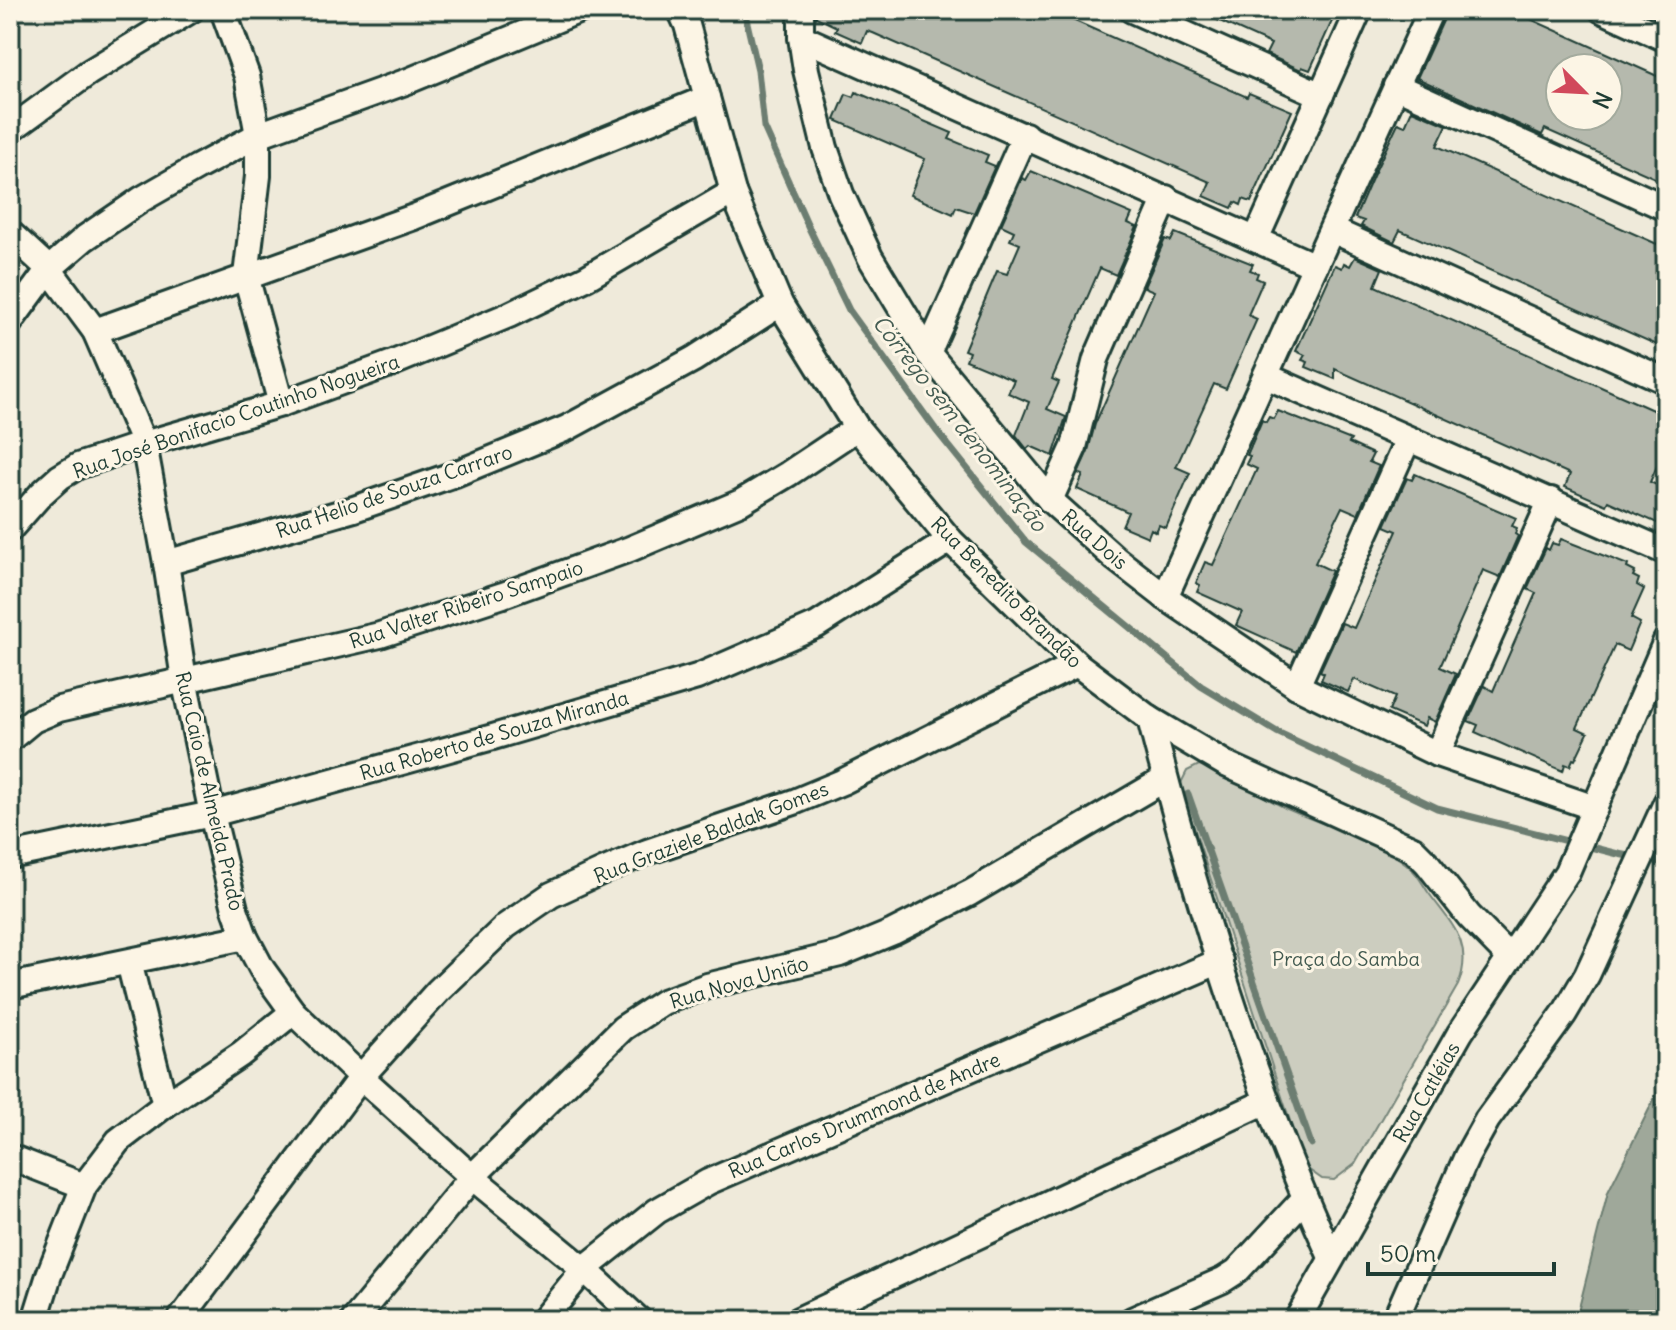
<svg xmlns="http://www.w3.org/2000/svg" width="1676" height="1330" font-family="Delius,sans-serif">
<style>
.green{fill:#cccdbf;stroke:#76857a;stroke-width:2}
.water{fill:#9fa89a;stroke:#6c7d71;stroke-width:2}
.lines{fill:none;stroke-linecap:round;stroke-linejoin:round}
.stream{stroke:#6c7d71;stroke-width:7}
.building{fill:#b5b9ad;stroke:#1f3d34;stroke-width:2;fill-rule:evenodd}
.minor-casing{stroke:#1f3d34;stroke-width:30}
.minor{stroke:#fcf5e5;stroke-width:24}
.labels{text-anchor:middle;dominant-baseline:central;stroke-width:6;stroke-linejoin:round;paint-order:stroke}
.street-label{font-size:20px;fill:#1f3d34;stroke:#fcf5e5}
.park-label{font-size:20px;fill:#425a50;stroke:#fcf5e5}
.water-label{font-size:22px;font-style:italic;fill:#455d53;stroke:#fcf5e5}
</style>
<rect width="100%" height="100%" fill="#efeada"/>
<filter id="ink" filterUnits="userSpaceOnUse"><feTurbulence type="fractalNoise" baseFrequency=".0125" numOctaves="2"/><feDisplacementMap in="SourceGraphic" scale="16" xChannelSelector="R" yChannelSelector="G"/><feConvolveMatrix kernelMatrix="1 2 1 2 8 2 1 2 1" color-interpolation-filters="sRGB"/></filter>
<g filter="url(#ink)">
<path class="green" d="M 1199,765 L 1211,767 C 1236,781 1261,796 1287,809 C 1322,825 1376,839 1405,863 C 1415,870 1421,881 1428,892 C 1450,923 1475,943 1458,985 L 1355,1164 L 1334,1180 L 1322,1179 L 1305,1167 L 1180,785 L 1187,771 Z"/>
<polygon class="water" points="1666,1075 1666,1320 1576,1320 1608,1192"/>
<g class="lines">
<g class="stream">
<polyline points="744,10 758,70 764,127 809,228 849,310 936,430 1026,542 1201,686 1277,732 1437,808 1618,854 1666,863"/>
<polyline points="1188,794 1311,1144"/>
</g>
</g>
<g class="building">
<polygon points="816,10 1050,10 1247,97 1249,93 1292,111 1251,202 1243,199 1241,205 1235,202 1232,208 1204,196 1210,182 873,33 867,31 862,43 835,31 837,27 816,17"/>
<polygon points="1195,10 1337,10 1310,70 1302,67 1301,70 1266,54 1271,44"/>
<path d="M 1448,10 L 1531,10 L 1528,18 L 1666,80 L 1666,183 L 1545,129 L 1542,135 L 1417,78 ZM 1560,68 L 1608,68 L 1608,116 L 1560,116 Z"/>
<polygon points="856,92 952,133 949,139 988,155 985,162 995,166 974,213 956,207 953,214 910,195 925,159 835,120 846,94 854,97"/>
<polygon points="1412,110 1447,125 1437,146 1666,248 1666,349 1400,230 1394,242 1361,226 1364,221 1355,218 1373,176 1398,123 1405,126"/>
<polygon points="1031,171 1132,214 1128,223 1137,227 1116,275 1100,268 1052,379 1059,382 1047,409 1066,417 1053,456 1030,446 1027,449 1016,435 1029,402 1008,393 1014,380 966,360 969,352 964,350 997,271 1007,274 1020,244 1010,240 1014,231 1001,225 1022,178 1026,180"/>
<polygon points="1175,233 1253,264 1250,270 1258,273 1256,278 1263,281 1248,315 1257,319 1226,389 1214,384 1176,467 1190,473 1166,528 1159,525 1156,532 1151,529 1148,537 1122,526 1128,512 1077,489 1083,475 1078,473 1088,451 1095,424 1154,291 1144,287 1165,239 1171,241"/>
<polygon points="1355,257 1382,269 1375,286 1666,416 1666,446 1650,482 1666,489 1666,527 1608,501 1606,505 1565,487 1570,474 1335,369 1335,379 1306,367 1308,362 1302,360 1305,355 1296,351 1335,265 1342,268 1344,263 1350,266"/>
<polygon points="1278,411 1351,440 1349,443 1373,454 1369,462 1379,466 1358,514 1342,507 1315,563 1332,571 1296,652 1236,625 1242,612 1197,592 1200,585 1196,583 1205,562 1213,565 1257,469 1246,464 1250,456 1247,455 1262,420 1266,422 1269,417 1274,419"/>
<polygon points="1415,474 1516,518 1512,526 1517,528 1515,534 1518,536 1500,577 1483,570 1440,667 1456,674 1435,722 1427,718 1424,726 1389,711 1395,697 1354,679 1348,692 1321,680 1324,673 1320,671 1342,623 1354,628 1397,531 1385,526 1407,478 1412,480"/>
<polygon points="1561,539 1628,565 1627,568 1635,572 1633,576 1639,579 1637,585 1644,589 1631,618 1640,623 1628,651 1615,645 1577,728 1588,733 1575,760 1573,759 1570,766 1565,764 1563,771 1475,732 1478,725 1468,721 1484,686 1493,691 1536,593 1527,589 1546,548 1549,550 1552,543 1558,545"/>
</g>
<g class="lines">
<defs>
<g id="minor">
<polyline points="223,10 247,76 258,135 258,176 246,276 281,404"/>
<polyline points="680,10 687,25 733,192 780,304 857,428 950,540 1077,664 1150,719 1226,764 1413,849 1427,863 1469,916 1510,958"/>
<polyline points="801,10 801,37 806,70 825,148 841,194 870,257 928,353 1050,500 1116,559 1165,597 1297,686 1437,754 1595,808"/>
<polyline points="1132,10 1321,95"/>
<polyline points="1602,10 1666,39"/>
<polyline points="801,37 1315,266"/>
<polyline points="1396,86 1666,208"/>
<polyline points="10,130 88,73 191,10"/>
<polyline points="1332,230 1666,381"/>
<polyline points="10,233 49,269 95,331 144,444 166,563 184,679 212,814 235,909 245,937 262,969 293,1012 361,1077 472,1177 584,1269 639,1320"/>
<polyline points="1256,239 1359,10"/>
<polyline points="10,322 49,269 85,238 142,199 198,167 258,135 408,81 580,10"/>
<polyline points="95,331 414,217 707,98"/>
<polyline points="928,353 1025,135"/>
<polyline points="1266,376 1666,552"/>
<polyline points="1050,500 1074,447 1096,359 1166,198"/>
<polyline points="10,529 41,494 60,477 78,466 144,444 281,404 393,363 509,315 586,278 733,192"/>
<polyline points="166,563 354,509 455,474 567,428 694,359 780,304"/>
<polyline points="1165,597 1431,10"/>
<polyline points="1297,686 1408,439"/>
<path d="M 1150,719 C 1197,902 1253,1085 1331,1257"/>
<polyline points="10,739 33,720 59,709 380,635 503,595 630,549 741,502 788,474 857,428"/>
<polyline points="1437,754 1551,500"/>
<polyline points="10,856 212,814 493,737 697,677 817,625 950,540"/>
<polyline points="129,962 165,1105"/>
<polyline points="10,986 245,937"/>
<polyline points="10,1157 84,1186"/>
<polyline points="35,1320 49,1275 84,1186 118,1141 165,1105 241,1054 293,1012"/>
<polyline points="180,1320 361,1077 438,991 506,926 551,895 605,870 647,852 794,802 842,782 1077,664"/>
<polyline points="354,1320 472,1177 623,1028 663,1002 707,986 840,954 893,932 970,893 1165,779"/>
<polyline points="543,1320 584,1269 657,1211 708,1182 1220,961"/>
<polyline points="798,1320 1267,1101"/>
<polyline points="1132,1320 1223,1280 1237,1271 1304,1199"/>
<polyline points="1297,1320 1460,1033 1567,872 1666,641"/>
<polyline points="1395,1320 1467,1156 1487,1120 1564,1014 1587,975 1666,803"/>
</g>
</defs>
<use href="#minor" class="minor-casing"/>
<use href="#minor" class="minor"/>
</g>
</g>
<g class="labels">
<g class="street-label">
<text transform="translate(236 416) rotate(-19)">Rua José Bonifacio Coutinho Nogueira</text>
<text transform="translate(394 491) rotate(-19)">Rua Helio de Souza Carraro</text>
<text transform="translate(1095 539) rotate(41)">Rua Dois</text>
<text transform="translate(1007 592) rotate(45)">Rua Benedito Brandão</text>
<text transform="translate(466 604) rotate(-18)">Rua Valter Ribeiro Sampaio</text>
<text transform="translate(494 735) rotate(-16)">Rua Roberto de Souza Miranda</text>
<text transform="translate(210 791) rotate(77)">Rua Caio de Almeida Prado</text>
<text transform="translate(711 832) rotate(-21)">Rua Graziele Baldak Gomes</text>
<text transform="translate(739 982) rotate(-16)">Rua Nova União</text>
<text transform="translate(1426 1092) rotate(-60)">Rua Catléias</text>
<text transform="translate(864 1115) rotate(-23)">Rua Carlos Drummond de Andre</text>
</g>
<g class="park-label">
<text x="1346" y="958">Praça do Samba</text>
</g>
<g class="water-label">
<text transform="translate(960 423) rotate(52)">Córrego sem denominação</text>
</g>
</g>
<rect width="1676" height="1330" fill="none" stroke="#fcf5e5" stroke-width="40"/>
<rect x="20" y="20" width="1636" height="1290" fill="none" stroke="#1f3d34" stroke-width="3" filter="url(#ink)"/>
<g transform="translate(1584 92) rotate(114)"><circle r="38" fill="#fcf5e5" stroke="#a4ab9e" stroke-width="2"/>
<path d="M0-6L14 30L0 20L-14 30Z" fill="#d1495b"/>
<text y="-12" font-size="22" font-weight="bold" text-anchor="middle" fill="#1f3d34">N</text>
</g>
<path d="M1368 1262v12h186v-12" fill="none" stroke="#1f3d34" stroke-width="4"/>
<text x="1380" y="1262" font-size="24" fill="#1f3d34" stroke="#fcf5e5" stroke-width="6" paint-order="stroke">50 m</text>
</svg>
